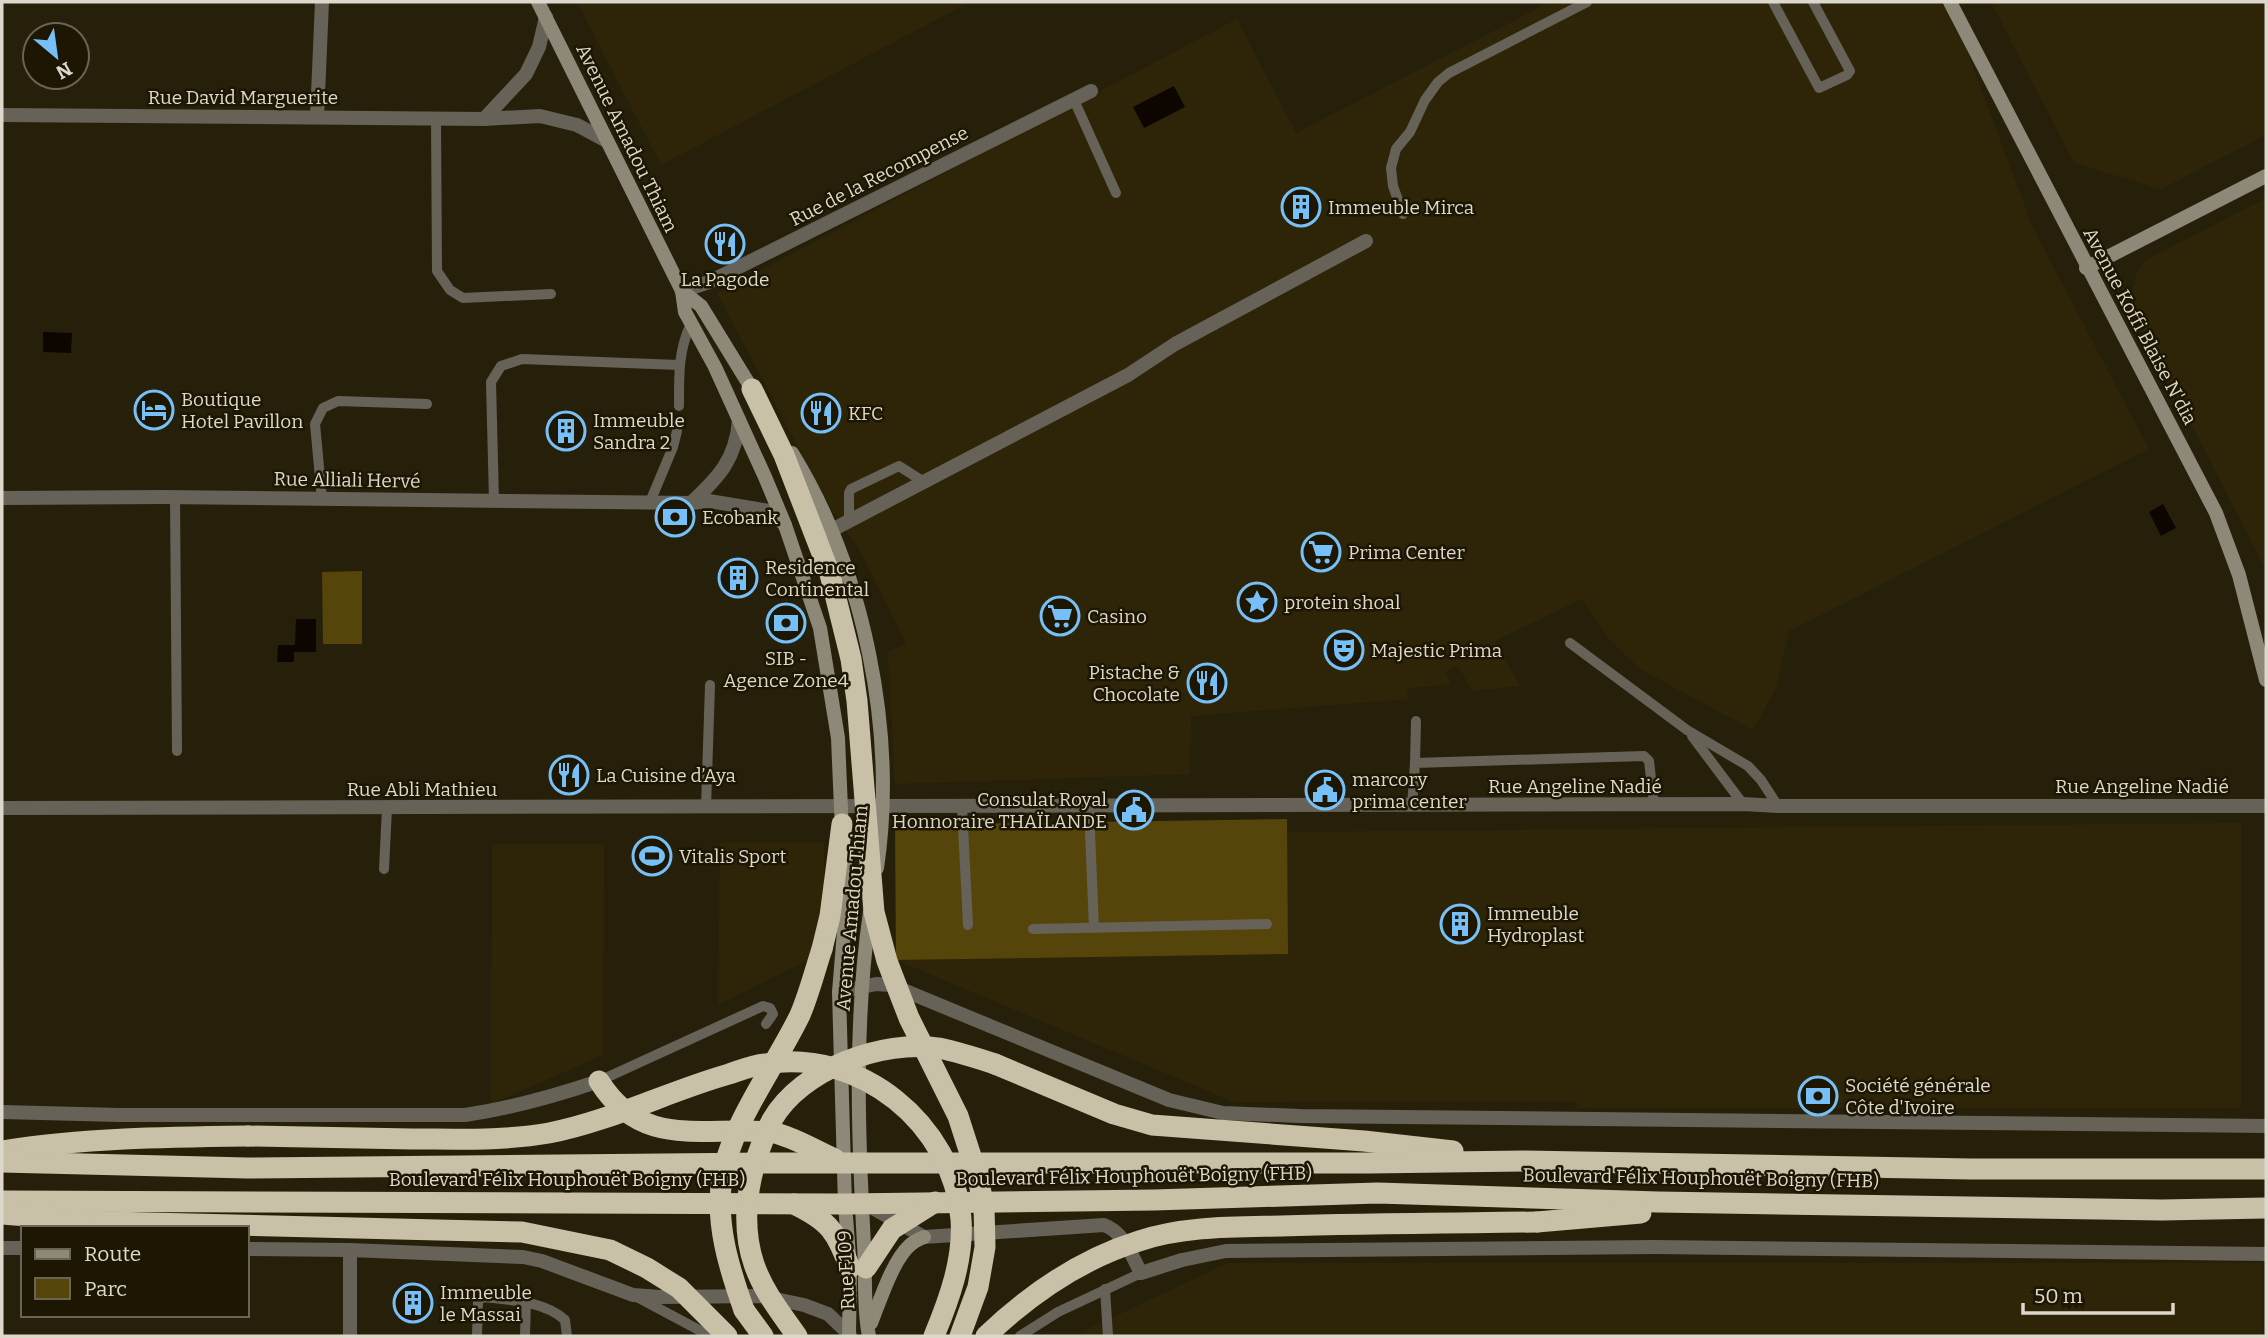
<svg xmlns="http://www.w3.org/2000/svg" width="2268" height="1338" font-family="Bitter,serif">
<style>
.built{fill:#2e2509}
.green{fill:#55450b}
.water{fill:#0d0500}
.lines{fill:none;stroke-linecap:round;stroke-linejoin:round}
.lane{stroke:#666258;stroke-width:10}
.street{stroke:#666258;stroke-width:14}
.secondary{stroke:#8d8878;stroke-width:14}
.highway{stroke:#c8c0a7;stroke-width:21}
.highway-bridge{stroke:#c8c0a7;stroke-width:21}
.labels{text-anchor:middle;dominant-baseline:central;stroke-width:5;stroke-linejoin:round;paint-order:stroke}
.street-label{font-size:19px;fill:#dcd8cc;stroke:#1d1603}
.poi-label{font-size:19px;fill:#dcd8cc;stroke:#1d1603;text-anchor:start}
</style>
<rect width="100%" height="100%" fill="#26200b"/>
<g class="built">
<polygon points="577,2 970,2 661,165"/>
<polygon points="1550,2 1941,2 1965,46 2033,228 2149,449 1789,631 1776,688 1753,730 1640,669 1609,639 1582,599 1495,641 1520,686 1472,691 1458,665 1445,672 1451,684 1405,689 1410,699 1191,716 1190,774 895,784 888,652 906,643 858,547 833,513 717,293 1237,19 1296,133"/>
<polygon points="1991,2 2266,2 2266,135 2161,189 2074,163"/>
<polygon points="2266,198 2266,570 2135,314 2132,293 2136,274 2146,260"/>
<polygon points="2241,823 2241,1108 1577,1108 1577,1101 1234,1102 896,960 1288,954 1287,832"/>
<polygon points="824,842 824,911 816,956 718,1005 720,843"/>
<polygon points="492,844 604,844 603,1055 491,1104"/>
<rect x="2" y="964" width="3" height="115"/>
<polygon points="1228,1263 2262,1263 2262,1336 1073,1336"/>
</g>
<g class="green">
<polygon points="362,571 362,644 323,644 322,572"/>
<polygon points="1287,819 1288,954 896,960 895,825"/>
</g>
<g class="water">
<polygon points="1174,86 1185,107 1144,128 1133,107"/>
<polygon points="43,332 72,333 71,353 43,352"/>
<polygon points="2163,504 2176,528 2161,536 2149,512"/>
<polygon points="296,619 316,619 316,652 294,652 294,662 277,662 278,645 295,645"/>
</g>
<g class="lines">
<g class="lane">
<polyline points="1773,2 1819,88 1847,75 1850,71 1813,2"/>
<polyline points="1074,100 1116,193"/>
<polyline points="436,118 437,271 450,290 463,298 551,294"/>
<polyline points="1403,214 1393,186 1391,168 1396,149 1410,132 1425,100 1438,82 1449,73 1587,2"/>
<path d="M 679,406 C 679,377 678,350 691,324"/>
<polyline points="175,497 177,751"/>
<polyline points="322,499 315,424 323,408 338,401 427,404"/>
<polyline points="494,501 491,382 501,366 522,359 679,365"/>
<polyline points="650,502 673,447 677,431"/>
<polyline points="849,522 849,493 851,489 899,466 924,482"/>
<polyline points="1570,643 1687,730 1748,766 1761,780 1778,806"/>
<polyline points="1692,736 1743,804"/>
<polyline points="1415,763 1416,721"/>
<polyline points="1412,806 1415,763 1644,756 1649,761 1654,805"/>
<polyline points="706,807 710,685"/>
<polyline points="962,807 968,925"/>
<polyline points="1089,807 1094,928"/>
<polyline points="384,869 387,808"/>
<polyline points="1033,929 1267,924"/>
<polyline points="599,1081 763,1006 770,1008 773,1014 766,1024"/>
<polyline points="1105,1289 1108,1336"/>
<polyline points="639,1298 710,1336"/>
<path d="M 477,1336 L 478,1301 L 483,1297 C 510,1300 544,1301 565,1320 L 567,1336"/>
<polyline points="525,1336 526,1302"/>
<polyline points="1020,1336 1058,1312 1141,1273"/>
</g>
<g class="street">
<polyline points="2,115 484,119 540,116 577,125 607,141"/>
<polyline points="317,117 322,2"/>
<polyline points="484,119 526,74 539,47 546,17"/>
<polyline points="682,291 709,282 1091,91"/>
<polyline points="2,498 162,497 691,503 709,501 769,511 785,525"/>
<path d="M 691,503 C 719,477 736,459 739,420"/>
<polyline points="830,531 1128,375 1175,344 1366,241"/>
<polyline points="2,808 1743,804 1778,806 2266,806"/>
<polyline points="839,992 876,984 891,985 1169,1100 1223,1113 1300,1116 2266,1126"/>
<path d="M 2,1112 L 119,1115 L 465,1115 C 512,1108 555,1096 599,1081"/>
<path d="M 869,1206 L 924,1237 L 1104,1225 C 1125,1233 1131,1255 1141,1273 L 1182,1260 L 1226,1251 L 1655,1247 L 2266,1254"/>
<polyline points="2,1248 23,1248"/>
<polyline points="247,1249 350,1250 523,1257 542,1261 633,1295 660,1297 761,1296 804,1305 828,1314 850,1335"/>
<polyline points="350,1336 350,1250"/>
</g>
<g class="secondary">
<polyline points="538,2 682,291 685,312 715,367 765,477 785,525 820,628 838,738 842,832"/>
<polyline points="1950,2 2216,513 2239,575 2266,680"/>
<polyline points="2086,268 2266,176"/>
<polyline points="682,291 701,306 755,394"/>
<path d="M 792,453 C 864,570 897,732 877,868"/>
<polyline points="845,859 845,919 839,992 845,1204 850,1268 849,1336"/>
<path d="M 871,1323 C 880,1301 892,1262 909,1246 C 913,1242 919,1239 924,1237"/>
<path d="M 869,1336 C 863,1308 866,1274 864,1245 C 858,1135 854,1022 870,912"/>
</g>
<g class="highway">
<polyline points="752,389 784,455 830,574"/>
<polyline points="822,949 830,916 842,824"/>
<polyline points="995,1064 1114,1114 1152,1125 1364,1141 1453,1151"/>
<path d="M 599,1081 C 642,1150 702,1126 769,1132 C 788,1134 817,1151 835,1159"/>
<path d="M 2,1151 C 83,1138 165,1137 248,1136"/>
<polyline points="2,1162 247,1168 773,1163 1368,1163 1525,1161 1971,1169 2266,1169"/>
<polyline points="2,1201 845,1204 1154,1200 1378,1193 1658,1202 2162,1210 2266,1208"/>
<path d="M 794,1204 C 831,1222 835,1231 850,1268"/>
<polyline points="2,1214 106,1222"/>
<polyline points="1537,1222 1641,1213"/>
<polyline points="866,1268 892,1229 935,1202"/>
<polyline points="744,1310 763,1336"/>
</g>
<g class="highway-bridge">
<polyline points="830,574 851,659 857,701 874,912 887,961 909,1018 958,1116 978,1178 984,1207 985,1247 978,1287 960,1336"/>
<path d="M 248,1136 C 302,1137 357,1138 412,1139 C 457,1139 504,1141 549,1133 C 611,1121 669,1091 729,1074 C 741,1070 753,1065 765,1064 C 860,1048 953,1124 961,1219 C 964,1259 949,1300 934,1336"/>
<polyline points="106,1222 522,1232 610,1250 647,1268 679,1288 727,1336"/>
<path d="M 744,1310 C 729,1268 715,1223 722,1179 C 730,1125 776,1065 800,1015 C 809,994 815,970 822,949"/>
<path d="M 797,1336 C 781,1313 763,1291 754,1264 C 742,1229 746,1189 758,1154 C 762,1143 766,1131 772,1120 C 801,1069 883,1039 939,1048 C 958,1052 977,1058 995,1064"/>
<path d="M 986,1336 C 1029,1295 1081,1259 1139,1241 C 1184,1226 1234,1227 1281,1226 C 1367,1223 1452,1223 1537,1222"/>
</g>
</g>
<defs>
<symbol id="building-ring" viewBox="-11 -11 22 22"><circle r="9.5" fill="#1d1603" stroke="#76c0f7" stroke-width="1.5"/><path d="M-4-6H4V6H1V3H-1V6H-4ZM-2.5-4.3h1.7v1.8h-1.7ZM.8-4.3h1.7v1.8H.8ZM-2.5-1h1.7V.8h-1.7ZM.8-1h1.7V.8H.8Z" fill="#76c0f7"/></symbol>
<symbol id="restaurant-ring" viewBox="-11 -11 22 22"><circle r="9.5" fill="#1d1603" stroke="#76c0f7" stroke-width="1.5"/><path d="M-5-6h1v4h1v-4h1v4h1v-4h1v5L-1.5 .5V6h-2V.5L-5-1ZM5-6V6H3V1.5H1.5Q1.5-4 5-6Z" fill="#76c0f7"/></symbol>
<symbol id="hotel-ring" viewBox="-11 -11 22 22"><circle r="9.5" fill="#1d1603" stroke="#76c0f7" stroke-width="1.5"/><path d="M-6-4.5h1.5V1H6V5H4.5V3h-9V5H-6ZM-4 0a1.8 1.8 0 1 1 3.6 0ZM.5 0V-2.5h3Q6-2.5 6 0Z" fill="#76c0f7"/></symbol>
<symbol id="bank-ring" viewBox="-11 -11 22 22"><circle r="9.5" fill="#1d1603" stroke="#76c0f7" stroke-width="1.5"/><path d="M-6-4H6V4H-6ZM0-2.3a2.3 2.3 0 1 0 0 4.6a2.3 2.3 0 1 0 0-4.6Z" fill="#76c0f7"/></symbol>
<symbol id="supermarket-ring" viewBox="-11 -11 22 22"><circle r="9.5" fill="#1d1603" stroke="#76c0f7" stroke-width="1.5"/><path d="M-6-5.5h2.5l.6 2H6L4.5 2H-2.5L-4.4-4H-6ZM-1.5 3.2a1.3 1.3 0 1 0 .1 0ZM3 3.2a1.3 1.3 0 1 0 .1 0Z" fill="#76c0f7"/></symbol>
<symbol id="sight-ring" viewBox="-11 -11 22 22"><circle r="9.5" fill="#1d1603" stroke="#76c0f7" stroke-width="1.5"/><path d="M0-6L1.8-2.2L6-1.7L2.9 1.2L3.7 5.4L0 3.3L-3.7 5.4L-2.9 1.2L-6-1.7L-1.8-2.2Z" fill="#76c0f7"/></symbol>
<symbol id="theatre-ring" viewBox="-11 -11 22 22"><circle r="9.5" fill="#1d1603" stroke="#76c0f7" stroke-width="1.5"/><path d="M-5-5.5Q0-4 5-5.5V0Q5 5 0 6Q-5 5-5 0ZM-3.3-2.5H-1v1.5H-3.3ZM1-2.5H3.3v1.5H1ZM-2.8 1Q0 5.5 2.8 1Z" fill="#76c0f7"/></symbol>
<symbol id="civic-ring" viewBox="-11 -11 22 22"><circle r="9.5" fill="#1d1603" stroke="#76c0f7" stroke-width="1.5"/><path d="M-.6-6.5H3V-4.5H.6V-3L4-1V1h2V6H-6V1h2V-1L-.6-3ZM-1.2 2.5V6h2.4V2.5Z" fill="#76c0f7"/></symbol>
<symbol id="stadium-ring" viewBox="-11 -11 22 22"><circle r="9.5" fill="#1d1603" stroke="#76c0f7" stroke-width="1.5"/><path d="M0-5a6.5 5 0 1 0 0 10a6.5 5 0 1 0 0-10ZM-3.5-1.8h7v3.6h-7Z" fill="#76c0f7"/></symbol>
</defs>
<g fill-rule="evenodd">
<use href="#building-ring" x="1279" y="185" width="44" height="44"/>
<use href="#restaurant-ring" x="703" y="222" width="44" height="44"/>
<use href="#hotel-ring" x="132" y="388" width="44" height="44"/>
<use href="#restaurant-ring" x="799" y="391" width="44" height="44"/>
<use href="#building-ring" x="544" y="409" width="44" height="44"/>
<use href="#bank-ring" x="653" y="495" width="44" height="44"/>
<use href="#supermarket-ring" x="1299" y="530" width="44" height="44"/>
<use href="#building-ring" x="716" y="556" width="44" height="44"/>
<use href="#sight-ring" x="1235" y="580" width="44" height="44"/>
<use href="#supermarket-ring" x="1038" y="594" width="44" height="44"/>
<use href="#bank-ring" x="764" y="601" width="44" height="44"/>
<use href="#theatre-ring" x="1322" y="628" width="44" height="44"/>
<use href="#restaurant-ring" x="1185" y="661" width="44" height="44"/>
<use href="#restaurant-ring" x="547" y="753" width="44" height="44"/>
<use href="#civic-ring" x="1303" y="768" width="44" height="44"/>
<use href="#civic-ring" x="1112" y="788" width="44" height="44"/>
<use href="#stadium-ring" x="630" y="834" width="44" height="44"/>
<use href="#building-ring" x="1438" y="902" width="44" height="44"/>
<use href="#bank-ring" x="1796" y="1074" width="44" height="44"/>
<use href="#building-ring" x="391" y="1281" width="44" height="44"/>
</g>
<g class="labels">
<g class="street-label">
<text x="243" y="97">Rue David Marguerite</text>
<text transform="translate(627 138) rotate(64)">Avenue Amadou Thiam</text>
<text transform="translate(879 176) rotate(-27)">Rue de la Recompense</text>
<text transform="translate(2140 326) rotate(62)">Avenue Koffi Blaise N'dia</text>
<text transform="translate(347 480) rotate(1)">Rue Alliali Hervé</text>
<text x="1575" y="786">Rue Angeline Nadié</text>
<text x="2142" y="786">Rue Angeline Nadié</text>
<text x="422" y="789">Rue Abli Mathieu</text>
<text transform="translate(852 908) rotate(-85)">Avenue Amadou Thiam</text>
<text transform="translate(1134 1176) rotate(-1)">Boulevard Félix Houphouët Boigny (FHB)</text>
<text transform="translate(1701 1178) rotate(1)">Boulevard Félix Houphouët Boigny (FHB)</text>
<text x="567" y="1179">Boulevard Félix Houphouët Boigny (FHB)</text>
<text transform="translate(846 1270) rotate(-93)">Rue F109</text>
</g>
<g class="poi-label">
<text x="1328" y="207">Immeuble Mirca</text>
<text x="725" y="279" text-anchor="middle">La Pagode</text>
<text x="181" y="399">Boutique<tspan x="181" dy="22">Hotel Pavillon</tspan></text>
<text x="848" y="413">KFC</text>
<text x="593" y="420">Immeuble<tspan x="593" dy="22">Sandra 2</tspan></text>
<text x="702" y="517">Ecobank</text>
<text x="1348" y="552">Prima Center</text>
<text x="765" y="567">Residence<tspan x="765" dy="22">Continental</tspan></text>
<text x="1284" y="602">protein shoal</text>
<text x="1087" y="616">Casino</text>
<text x="1371" y="650">Majestic Prima</text>
<text x="786" y="658" text-anchor="middle">SIB -<tspan x="786" dy="22">Agence Zone4</tspan></text>
<text x="1180" y="672" text-anchor="end">Pistache &amp;<tspan x="1180" dy="22">Chocolate</tspan></text>
<text x="596" y="775">La Cuisine d’Aya</text>
<text x="1352" y="779">marcory<tspan x="1352" dy="22">prima center</tspan></text>
<text x="1107" y="799" text-anchor="end">Consulat Royal<tspan x="1107" dy="22">Honnoraire THAÏLANDE</tspan></text>
<text x="679" y="856">Vitalis Sport</text>
<text x="1487" y="913">Immeuble<tspan x="1487" dy="22">Hydroplast</tspan></text>
<text x="1845" y="1085">Société générale<tspan x="1845" dy="22">Côte d'Ivoire</tspan></text>
<text x="440" y="1292">Immeuble<tspan x="440" dy="22">le Massai</tspan></text>
</g>
</g>
<rect width="2268" height="1338" fill="none" stroke="#dcd8cc" stroke-width="7"/>
<rect x="21" y="1226" width="228" height="91" fill="#1d1603" stroke="#696453" stroke-width="2"/>
<rect x="35" y="1249" width="35" height="10" fill="#8d8878" stroke="#696453" stroke-width="2"/>
<text x="84" y="1261" font-size="21" fill="#dcd8cc">Route</text>
<rect x="35" y="1278" width="35" height="21" fill="#55450b" stroke="#696453" stroke-width="2"/>
<text x="84" y="1296" font-size="21" fill="#dcd8cc">Parc</text>
<g transform="translate(56 56) rotate(151)"><circle r="33" fill="#1d1603" stroke="#696453" stroke-width="2"/>
<path d="M0-5L12 26L0 18L-12 26Z" fill="#76c0f7"/>
<text y="-10" font-size="19" font-weight="bold" text-anchor="middle" fill="#dcd8cc">N</text>
</g>
<path d="M2023 1303v10h150v-10" fill="none" stroke="#dcd8cc" stroke-width="3.5"/>
<text x="2034" y="1303" font-size="21" fill="#dcd8cc" stroke="#1d1603" stroke-width="5" paint-order="stroke">50 m</text>
</svg>
